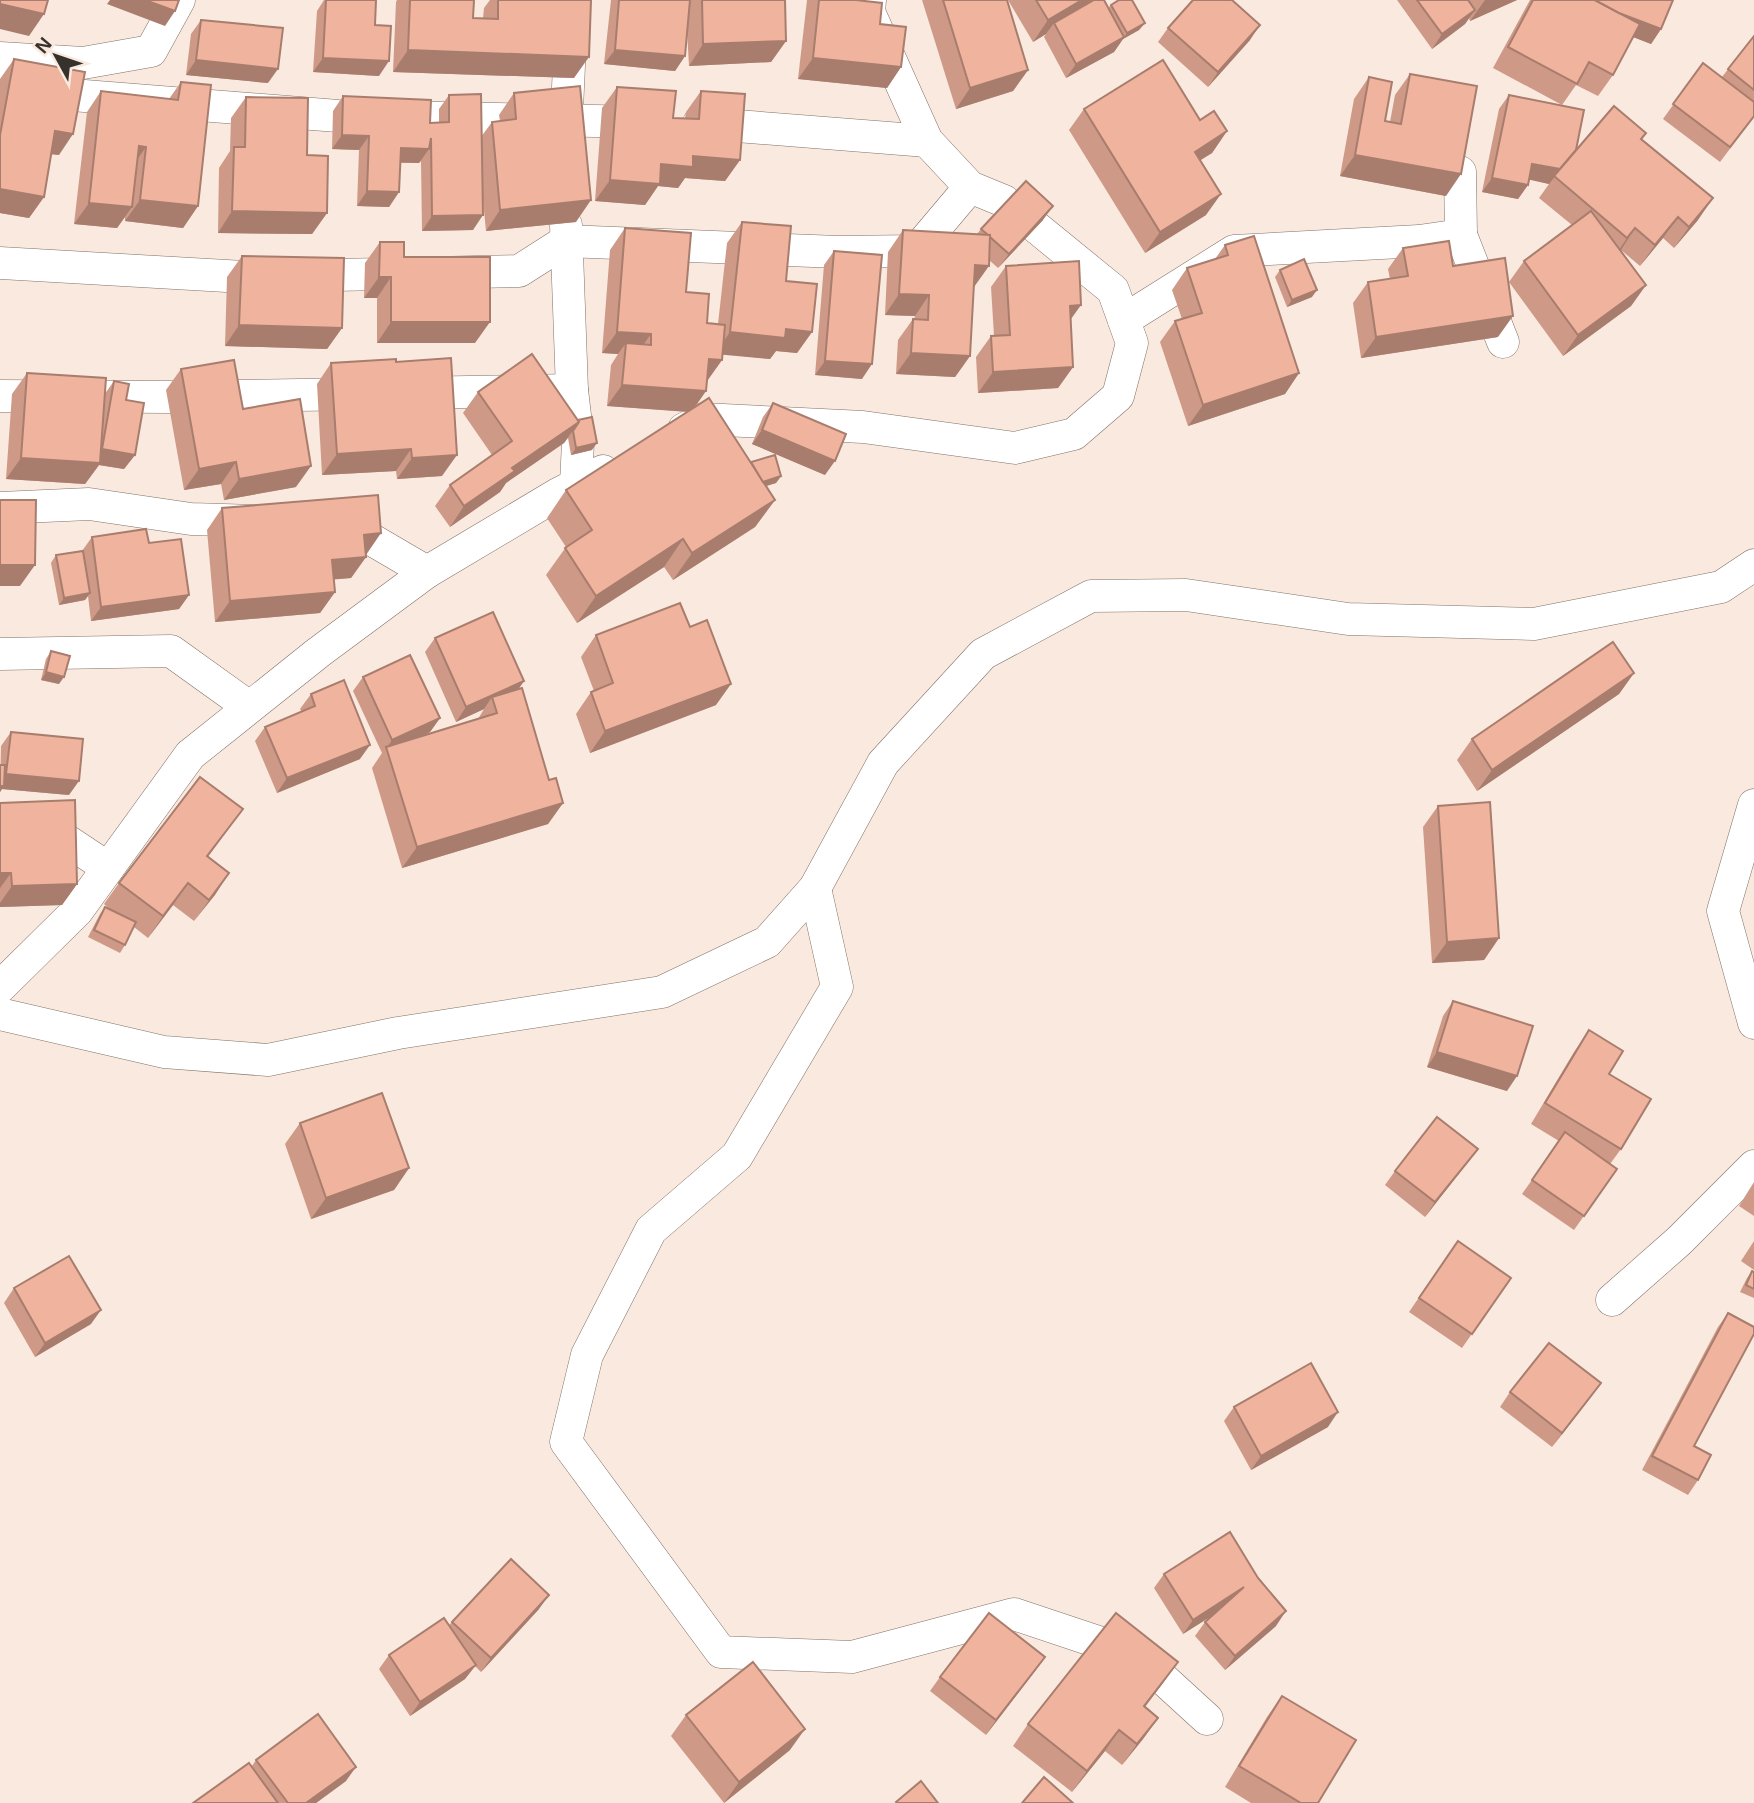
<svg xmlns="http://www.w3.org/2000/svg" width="1754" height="1803" font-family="Arial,sans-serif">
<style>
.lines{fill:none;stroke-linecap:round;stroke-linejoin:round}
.minor-casing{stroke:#817268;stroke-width:33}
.minor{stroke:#fff;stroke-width:32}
.wall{fill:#ce9a87}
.shaded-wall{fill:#a87d6e}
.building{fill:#f0b39d;stroke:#a87d6e;stroke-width:2}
</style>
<rect width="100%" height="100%" fill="#fae9de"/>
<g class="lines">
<defs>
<g id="minor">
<polyline points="0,58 83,63 151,51 179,0"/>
<polyline points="0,82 34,92 338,116 644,122"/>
<polyline points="699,123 927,141"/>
<polyline points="566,131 572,0"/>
<polyline points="1460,172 1461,235"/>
<polyline points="566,225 572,390 578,441 576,485"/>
<polyline points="0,263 244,277 519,271 566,241 838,252 916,251 970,187"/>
<polyline points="1124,320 1234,251 1419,241 1461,235 1503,342"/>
<polyline points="411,393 572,390"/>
<polyline points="0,396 169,397 359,394"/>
<polyline points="684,429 703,419 863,427 1015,448 1074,434 1118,396 1132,343 1113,290 1004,201 970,187 927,141 869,12 870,0"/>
<polyline points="0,508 89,504 191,519 256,521"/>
<polyline points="336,524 345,524 427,572"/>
<polyline points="0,654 171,651 249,707"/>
<polyline points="1754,805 1723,911 1754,1023"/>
<polyline points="0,829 51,830 108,868"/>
<polyline points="815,888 837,987 737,1156 651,1230 587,1355 566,1442 721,1652 852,1657 1014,1614 1137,1655 1207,1719"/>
<polyline points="0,987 77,911 190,755 319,652 427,572 558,494 603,471"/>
<polyline points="0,1014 164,1052 268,1060 398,1033 662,992 767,942 815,888 883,763 983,654 1091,596 1186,595 1348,619 1534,624 1721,587 1754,565"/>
<polyline points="1612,1300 1679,1241 1754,1166"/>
</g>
</defs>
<use href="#minor" class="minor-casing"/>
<use href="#minor" class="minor"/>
</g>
<g class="wall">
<polygon points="324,0 376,0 375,25 379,76 313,72 317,11"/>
<polygon points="397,0 474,0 473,18 483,18 484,8 490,0 591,0 574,78 393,72 396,2"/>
<polygon points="611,0 785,0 786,41 771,62 689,66 687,30 685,56 675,71 604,64"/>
<polygon points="807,0 856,0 880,24 901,67 887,88 798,79"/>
<polygon points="922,0 1007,0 1028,70 1013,91 956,109"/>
<polygon points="1008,0 1104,0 1108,8 1111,5 1145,23 1139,30 1123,39 1114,52 1066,78 1044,37 1046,34 1033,42"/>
<polygon points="1397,0 1517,0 1470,21 1469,18 1465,24 1432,49"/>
<polygon points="1530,0 1673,0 1661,29 1651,44 1633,37 1613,75 1598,96 1576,85 1562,105 1493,68"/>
<polygon points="201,20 268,83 186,75 191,34"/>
<polygon points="1168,28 1250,40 1208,87 1158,42"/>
<polygon points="1754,36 1754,117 1720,162 1663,119 1703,63 1722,77"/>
<polygon points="14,59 59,155 51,154 44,197 29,218 0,213 0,79"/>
<polygon points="1410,74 1446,196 1340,176 1354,99 1369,77 1385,121 1390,122 1395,95"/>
<polygon points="181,82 198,206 183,228 125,221 125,217 117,228 74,224 87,112 101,91 169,99"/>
<polygon points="617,87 673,118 685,118 686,112 701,91 740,160 725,181 685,178 678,188 658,186 645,205 595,201 602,108"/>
<polygon points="514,93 576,222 486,231 483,200 473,230 422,231 421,161 419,163 400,163 399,192 389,207 357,206 359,150 332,149 333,111 343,96 430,123 439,123 439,109 449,95 481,137 492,122 500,121 499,115"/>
<polygon points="1509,95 1576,150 1646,133 1642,139 1698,220 1674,248 1663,238 1640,266 1621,250 1646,285 1631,306 1563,356 1509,282 1524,261 1572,225 1539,198 1549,184 1529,179 1528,185 1518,199 1482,192 1499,109"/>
<polygon points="246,97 307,155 327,213 312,234 218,233 219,168 230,151 231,118"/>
<polygon points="1084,109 1200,120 1227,131 1212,153 1200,160 1206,215 1145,253 1069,130"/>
<polygon points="1043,220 998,268 989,260 974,287 970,356 955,377 896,374 898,340 913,319 914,319 915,316 885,315 888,252 903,230 977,234 981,229"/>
<polygon points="742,222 786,281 812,332 797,353 776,351 770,359 723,354 722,360 707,381 706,391 695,407 751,462 781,476 776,483 766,486 775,500 755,527 673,580 664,567 577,623 546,575 566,547 547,518 566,490 688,412 607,406 611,365 618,354 602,353 610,250 625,228 686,292 707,323 718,324 727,243"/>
<polygon points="380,242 404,257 475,343 377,343 377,298 364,298 365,263"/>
<polygon points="1225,245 1299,373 1285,394 1188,426 1160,342 1175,321 1182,319 1172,290 1187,268 1215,259"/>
<polygon points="1403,248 1453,266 1498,337 1361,358 1353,303 1368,282 1390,279 1388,269"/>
<polygon points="834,251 862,379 815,375 824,265"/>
<polygon points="242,256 342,328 327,349 225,346 227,277"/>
<polygon points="1006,266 1070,320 1073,367 1058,388 978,393 976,357 991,336 994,336 991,287"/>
<polygon points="1280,270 1312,297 1287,307 1275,277"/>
<polygon points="532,354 592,450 571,455 568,438 564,443 506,483 500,492 450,527 435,506 450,485 492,455 463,413 478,392"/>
<polygon points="396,362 442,476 397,479 396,471 322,475 317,384 331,363"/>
<polygon points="181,369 243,409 296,487 224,500 221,484 184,490 166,390"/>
<polygon points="27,373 104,395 114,381 126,400 135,455 124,469 99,465 85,484 6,479 12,394"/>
<polygon points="773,403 825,475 752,444 763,417"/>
<polygon points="222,508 366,555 366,557 351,578 334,579 335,592 320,613 215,622 207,530"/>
<polygon points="92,537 149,543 189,595 179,609 91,621 88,596 85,600 59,605 51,563 56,555 82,551"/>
<polygon points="596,635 716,705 590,753 576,714 591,692 594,691 581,657"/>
<polygon points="435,638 524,681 518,690 549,780 563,803 548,824 402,868 372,768 382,753 353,691 363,677 440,718 430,732 422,736 478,719 484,709 456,722 425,652"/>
<polygon points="51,651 59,684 41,680 46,659"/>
<polygon points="1634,673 1619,694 1477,791 1457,760 1472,739"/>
<polygon points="311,694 360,759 277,793 255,741 265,727 302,712 300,709"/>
<polygon points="11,732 69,795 2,789 0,792 1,746"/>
<polygon points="0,803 77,884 62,905 0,907"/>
<polygon points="1438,806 1499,938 1484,960 1432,963 1423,827"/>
<polygon points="243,809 208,857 229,873 194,921 173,905 148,938 134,927 125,945 120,953 88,937 100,914 105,907 111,910 104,904 119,883"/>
<polygon points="1453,1001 1507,1091 1427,1067 1443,1016"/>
<polygon points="1589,1030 1609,1074 1621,1149 1610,1164 1617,1169 1574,1230 1522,1194 1559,1141 1531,1124 1574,1052"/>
<polygon points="300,1123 409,1168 394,1190 311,1219 285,1144"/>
<polygon points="1467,1163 1425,1217 1385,1185 1395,1171"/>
<polygon points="1754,1182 1754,1216 1739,1206"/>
<polygon points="1458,1241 1511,1278 1462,1348 1409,1312"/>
<polygon points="1754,1241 1754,1270 1741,1261"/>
<polygon points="1752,1271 1754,1272 1754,1298 1740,1292 1747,1278"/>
<polygon points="14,1288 91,1324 35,1357 4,1303"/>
<polygon points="1728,1313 1694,1446 1698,1480 1688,1495 1642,1470 1718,1327"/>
<polygon points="1601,1383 1552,1447 1500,1407 1510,1392"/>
<polygon points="1234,1407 1328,1427 1251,1470 1224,1421"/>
<polygon points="1164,1574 1276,1626 1225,1670 1195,1636 1205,1622 1212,1616 1183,1634 1154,1588"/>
<polygon points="539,1609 481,1672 475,1666 465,1679 410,1716 379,1669 389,1655 449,1625 452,1622"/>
<polygon points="1045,1657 986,1735 930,1691 940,1677"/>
<polygon points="1163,1683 1145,1707 1158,1718 1143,1739 1122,1765 1105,1751 1072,1792 1013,1746 1028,1724"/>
<polygon points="1282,1696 1318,1803 1251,1803 1225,1787 1267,1717"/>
<polygon points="686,1715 790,1750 724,1803 671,1736"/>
<polygon points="256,1760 346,1781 316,1803 193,1803 252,1766"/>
</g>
<g class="shaded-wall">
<polygon points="110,0 145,0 175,11 165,26 107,4"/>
<polygon points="1082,0 1102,0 1054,23 1046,34 1033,42 1048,20"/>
<polygon points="1485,0 1517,0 1470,21"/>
<polygon points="1585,0 1661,29 1651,44 1572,13"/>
<polygon points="0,4 44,14 29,36 0,29"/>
<polygon points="1475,10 1465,24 1432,49 1442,34"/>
<polygon points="1145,23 1139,30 1123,39 1114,52 1066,78 1076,64 1123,38 1127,33"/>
<polygon points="1260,25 1250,40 1208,87 1218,72"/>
<polygon points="786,41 771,62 689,66 703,44"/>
<polygon points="408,50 589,57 574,78 393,72"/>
<polygon points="615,50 685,56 675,71 604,64"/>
<polygon points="323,58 389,61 379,76 313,72"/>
<polygon points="813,58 901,67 887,88 798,79"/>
<polygon points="196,60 278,69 268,83 186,75"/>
<polygon points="1028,70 1013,91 956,109 970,88"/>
<polygon points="55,131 73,134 59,155 41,153"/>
<polygon points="1227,131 1212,153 1180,173 1195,152"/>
<polygon points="342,135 369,136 359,150 332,149"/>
<polygon points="139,146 146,147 131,168"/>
<polygon points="401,148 429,149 419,163 391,162"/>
<polygon points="1355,155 1461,174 1446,196 1340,176"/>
<polygon points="693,156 740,160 725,181 685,178 678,188 658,186 645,205 595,201 610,180 661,164"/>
<polygon points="1532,164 1561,169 1549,184 1522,178"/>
<polygon points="1492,178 1528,185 1518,199 1482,192"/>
<polygon points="0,189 44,197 29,218 0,213"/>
<polygon points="367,191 399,192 389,207 357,206"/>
<polygon points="1221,194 1206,215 1145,253 1160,232"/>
<polygon points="1713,198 1698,220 1674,248 1689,227"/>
<polygon points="140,200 198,206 183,228 125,221"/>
<polygon points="591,200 576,222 486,231 500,210"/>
<polygon points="89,203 132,207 117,228 74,224"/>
<polygon points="1053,206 1043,220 998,268 1009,254"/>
<polygon points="232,211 327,213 312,234 218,233"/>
<polygon points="483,215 473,230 422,231 432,216"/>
<polygon points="1678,217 1663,238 1640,266 1655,245"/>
<polygon points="1635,228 1621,250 1613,259 1627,238"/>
<polygon points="975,265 989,266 974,287"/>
<polygon points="379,277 391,277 377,298 364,298"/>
<polygon points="1646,285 1631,306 1563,356 1578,335"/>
<polygon points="1317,290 1312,297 1287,307 1292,300"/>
<polygon points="899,294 929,295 915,316 885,315"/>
<polygon points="1081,305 1066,326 1070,306"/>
<polygon points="1513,316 1498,337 1361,358 1376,337"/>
<polygon points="391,322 490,322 475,343 377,343"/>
<polygon points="239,325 342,328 327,349 225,346"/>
<polygon points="786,329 812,332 797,353 776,351 770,359 715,354 730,332"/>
<polygon points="617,332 651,334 636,355 626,343 618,354 602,353"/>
<polygon points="911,353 970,356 955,377 896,374"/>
<polygon points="709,359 722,360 707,381 694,380"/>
<polygon points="825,361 872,364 862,379 815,375"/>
<polygon points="1073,367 1058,388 978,393 993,372"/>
<polygon points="1299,373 1285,394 1188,426 1203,405"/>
<polygon points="622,385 706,391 691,412 607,406"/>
<polygon points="579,422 564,443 506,483 500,492 450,527 464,506 512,468"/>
<polygon points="762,430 835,461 825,475 752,444"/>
<polygon points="597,443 592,450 571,455 576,448"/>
<polygon points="102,449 135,455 124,469 99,465 85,484 6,479 21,458 93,463"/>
<polygon points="411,449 396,471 322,475 337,454"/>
<polygon points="457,455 442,476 397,479 412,458"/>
<polygon points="236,462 221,484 184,490 199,469"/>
<polygon points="311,466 296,487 224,500 239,479"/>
<polygon points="781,476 776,483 740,494 746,487"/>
<polygon points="775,500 755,527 673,580 692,553"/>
<polygon points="381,533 366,555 364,535"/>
<polygon points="683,539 664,567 577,623 596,596"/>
<polygon points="366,557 351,578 317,581 332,560"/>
<polygon points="0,565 35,565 20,586 0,586"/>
<polygon points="335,592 320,613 215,622 230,601"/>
<polygon points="90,593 85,600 59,605 64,598"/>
<polygon points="189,595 179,609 91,621 101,607"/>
<polygon points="46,672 64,677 59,684 41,680"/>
<polygon points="1634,673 1619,694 1477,791 1492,770"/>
<polygon points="524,681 514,695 492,697 484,709 456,722 466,707"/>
<polygon points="731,684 716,705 590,753 605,731"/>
<polygon points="440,718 430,732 388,752 387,748 392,740"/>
<polygon points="370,745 360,759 277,793 287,778"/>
<polygon points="6,774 79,781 69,795 2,789 0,792 0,783"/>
<polygon points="563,803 548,824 402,868 417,847"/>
<polygon points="0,873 11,873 0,888"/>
<polygon points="229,873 215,895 194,921 209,900"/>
<polygon points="188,883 173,905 148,938 163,916"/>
<polygon points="77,884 62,905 0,907 0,903 12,886"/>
<polygon points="1499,938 1484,960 1432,963 1447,942"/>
<polygon points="1437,1052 1517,1076 1507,1091 1427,1067"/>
<polygon points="1478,1149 1467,1163 1425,1217 1435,1202"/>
<polygon points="409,1168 394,1190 311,1219 326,1198"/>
<polygon points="101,1310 91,1324 35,1357 45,1343"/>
<polygon points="1601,1383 1591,1397 1552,1447 1562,1433"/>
<polygon points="1338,1412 1328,1427 1251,1470 1261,1456"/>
<polygon points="1244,1587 1233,1602 1183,1634 1193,1620"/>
<polygon points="549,1595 539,1609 481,1672 491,1658"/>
<polygon points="1286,1611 1276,1626 1225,1670 1235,1656"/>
<polygon points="1045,1657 1035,1671 986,1735 996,1720"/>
<polygon points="1178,1662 1163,1683 1129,1727 1144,1706"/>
<polygon points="476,1665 465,1679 410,1716 420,1702"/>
<polygon points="1158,1718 1143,1739 1122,1765 1137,1744"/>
<polygon points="805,1729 790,1750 724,1803 739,1782"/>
<polygon points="1119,1730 1105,1751 1072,1792 1087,1771"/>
<polygon points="356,1767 346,1781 316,1803 306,1803"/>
</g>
<g class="building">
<polygon points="0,0 48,0 44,14 0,4"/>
<polygon points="145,0 179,0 175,11"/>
<polygon points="326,0 376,0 375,25 391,26 389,61 323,58"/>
<polygon points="410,0 474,0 473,18 498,19 498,0 591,0 589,57 408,50"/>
<polygon points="619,0 690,0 685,56 615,50"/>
<polygon points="702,0 785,0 786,41 703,44"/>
<polygon points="819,0 856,0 882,3 880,24 906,27 901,67 813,58"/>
<polygon points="943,0 1007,0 1028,70 970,88"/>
<polygon points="1036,0 1082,0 1048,20"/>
<polygon points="1094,0 1104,0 1124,37 1076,64 1054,23"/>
<polygon points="1119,0 1132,0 1145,23 1127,33 1111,5"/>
<polygon points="1193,0 1232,0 1260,25 1218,72 1168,28"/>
<polygon points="1417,0 1468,0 1475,10 1442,34"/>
<polygon points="1533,0 1595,0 1640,24 1613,75 1589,62 1577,84 1508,47"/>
<polygon points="1595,0 1673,0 1661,29 1619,13"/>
<polygon points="201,20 283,28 278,69 196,60"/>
<polygon points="1754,36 1754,90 1728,69"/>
<polygon points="14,59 85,72 73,134 55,131 44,197 0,189 0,135"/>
<polygon points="1163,60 1200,120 1214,111 1227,131 1195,152 1221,194 1160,232 1084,109"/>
<polygon points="1703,63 1754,102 1754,116 1730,147 1673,104"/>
<polygon points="1410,74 1477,86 1461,174 1355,155 1369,77 1392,82 1385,121 1401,124"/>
<polygon points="181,82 211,85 198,206 140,200 146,147 139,146 132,207 89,203 101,91 178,100"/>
<polygon points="580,86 591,200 500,210 492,122 516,119 514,93"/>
<polygon points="617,87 676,91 673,118 699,119 701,91 745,94 740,160 693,156 693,167 661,164 660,184 610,180"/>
<polygon points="481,94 483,215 432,216 431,138 429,149 401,148 399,192 367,191 369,136 342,135 343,96 431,100 430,123 449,122 449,95"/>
<polygon points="1509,95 1584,110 1576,150 1560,169 1532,164 1528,185 1492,178"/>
<polygon points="246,97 308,98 307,155 328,156 327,213 232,211 234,147 245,147"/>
<polygon points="1614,106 1646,133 1641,139 1713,198 1689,227 1678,217 1655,245 1635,228 1627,238 1554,176"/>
<polygon points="1026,181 1053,206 1009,254 990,237 990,235 988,235 981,229"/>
<polygon points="1591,211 1646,285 1578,335 1524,261"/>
<polygon points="742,222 791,226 786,281 817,284 812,332 786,329 785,338 730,332"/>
<polygon points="625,228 691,233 686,292 709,294 707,323 725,325 722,360 709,359 706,391 622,385 626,343 651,345 651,334 617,332"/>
<polygon points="903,230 990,235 989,266 975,265 970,356 911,353 913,319 928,320 929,295 899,294"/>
<polygon points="1254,236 1299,373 1203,405 1175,321 1202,313 1187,268 1228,255 1225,245"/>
<polygon points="1449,241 1453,266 1505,258 1513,316 1376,337 1368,282 1408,276 1403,248"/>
<polygon points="380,242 404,242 404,257 490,257 490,322 391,322 391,277 379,277"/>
<polygon points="834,251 882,255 872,364 825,361"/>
<polygon points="242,256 344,258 342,328 239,325"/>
<polygon points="1304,259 1317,290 1292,300 1280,270"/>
<polygon points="1079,261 1081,305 1070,306 1073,367 993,372 991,336 1010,335 1006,266"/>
<polygon points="532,354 579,422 512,468 515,471 464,506 450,485 512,441 478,392"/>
<polygon points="451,358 457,455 412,458 411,449 337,454 331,363 396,359 396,362"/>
<polygon points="234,360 243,409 300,399 311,466 239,479 236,462 199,469 181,369"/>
<polygon points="27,373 106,378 100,463 21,458"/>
<polygon points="114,381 129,384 126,400 144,403 135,455 102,449"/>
<polygon points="709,398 775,500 692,553 683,539 596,596 565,548 592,530 566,490"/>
<polygon points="773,403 846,434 835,461 762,430"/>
<polygon points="592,417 597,443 576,448 573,431 579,422 578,420"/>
<polygon points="775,455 781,476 763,482 751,462"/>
<polygon points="378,495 381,533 364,535 366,557 332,560 335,592 230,601 222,508"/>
<polygon points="0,500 36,500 35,565 0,565"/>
<polygon points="146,529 149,543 181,539 189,595 101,607 92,537"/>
<polygon points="83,551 90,593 64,598 56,555"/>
<polygon points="680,603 690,627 707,620 731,684 605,731 591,692 613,683 596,635"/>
<polygon points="493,612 524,681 466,707 435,638"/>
<polygon points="1613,642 1634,673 1492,770 1472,739"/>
<polygon points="51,651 70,656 64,677 46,672"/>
<polygon points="410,655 440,718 392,740 363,677"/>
<polygon points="344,680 370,745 287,778 265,727 315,706 311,694"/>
<polygon points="522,688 549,780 556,778 563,803 417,847 386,747 497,713 492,697"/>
<polygon points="11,732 83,739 79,781 6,774"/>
<polygon points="0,765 5,765 4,786 0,786"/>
<polygon points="200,777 243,809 207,856 229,873 209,900 188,883 163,916 119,883"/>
<polygon points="75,800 77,884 12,886 11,873 0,873 0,803"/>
<polygon points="1490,802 1499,938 1447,942 1438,806"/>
<polygon points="105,907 136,922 125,945 94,930"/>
<polygon points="1453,1001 1533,1026 1517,1076 1437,1052"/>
<polygon points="1589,1030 1623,1051 1609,1074 1651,1099 1621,1149 1545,1103"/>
<polygon points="382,1093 409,1168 326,1198 300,1123"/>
<polygon points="1437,1117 1478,1149 1435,1202 1395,1171"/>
<polygon points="1565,1132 1617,1169 1584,1216 1532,1180"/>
<polygon points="1458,1241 1511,1278 1472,1334 1419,1298"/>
<polygon points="69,1256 101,1310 45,1343 14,1288"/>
<polygon points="1752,1271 1754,1272 1754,1289 1746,1285"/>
<polygon points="1728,1313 1754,1327 1754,1334 1694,1446 1711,1455 1698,1480 1652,1456"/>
<polygon points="1549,1343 1601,1383 1562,1433 1510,1392"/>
<polygon points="1311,1363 1338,1412 1261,1456 1234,1407"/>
<polygon points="1230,1532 1258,1578 1286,1611 1235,1656 1205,1622 1244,1587 1193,1620 1164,1574"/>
<polygon points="511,1559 549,1595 491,1658 452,1622"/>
<polygon points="989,1613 1045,1657 996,1720 940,1677"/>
<polygon points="1116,1613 1178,1662 1144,1706 1158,1718 1137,1744 1119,1730 1087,1771 1028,1724"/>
<polygon points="444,1618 476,1665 420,1702 389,1655"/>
<polygon points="753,1662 805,1729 739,1782 686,1715"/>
<polygon points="1282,1696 1356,1740 1318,1803 1301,1803 1239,1766"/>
<polygon points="318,1714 356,1767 306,1803 288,1803 256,1760"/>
<polygon points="249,1763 278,1803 193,1803"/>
<polygon points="1044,1777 1073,1803 1022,1803"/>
<polygon points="921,1781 938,1803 897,1803 896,1802"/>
</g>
<g transform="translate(56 56) rotate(310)" stroke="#fae9de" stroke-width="5" paint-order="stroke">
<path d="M0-5L12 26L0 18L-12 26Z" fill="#37312d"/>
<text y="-10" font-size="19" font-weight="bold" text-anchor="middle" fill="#37312d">N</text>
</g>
</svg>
